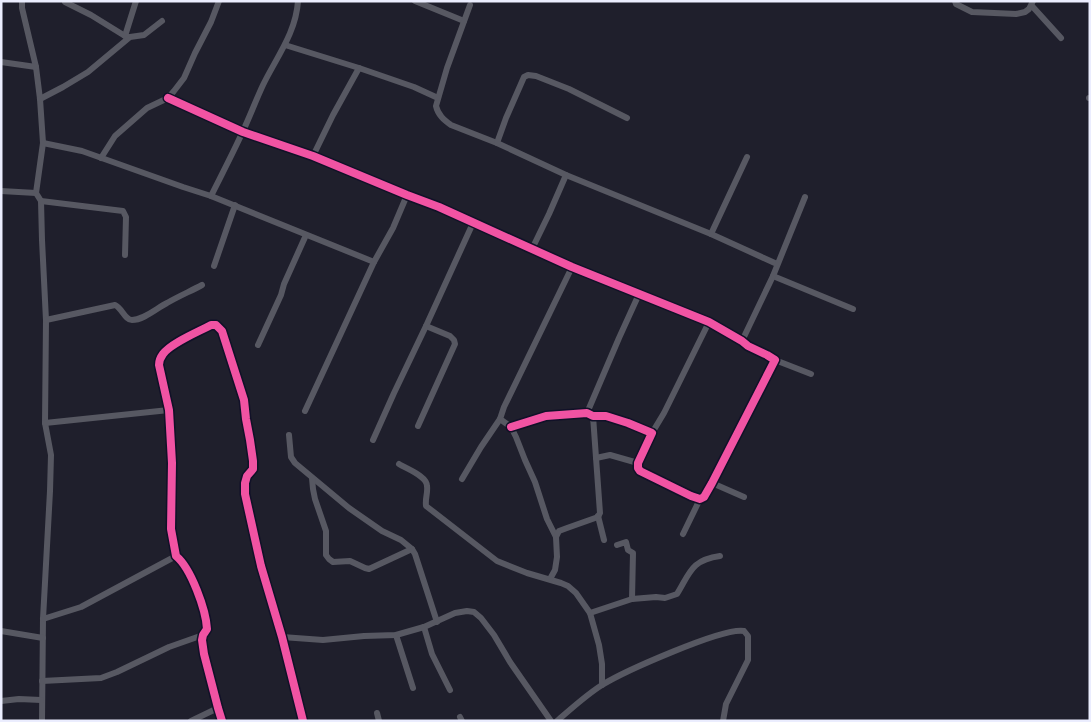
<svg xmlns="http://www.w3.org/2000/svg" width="1091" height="722" font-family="'IBM Plex Serif',serif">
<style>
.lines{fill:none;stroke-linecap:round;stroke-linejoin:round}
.street{stroke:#575862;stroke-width:6}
.cycleway-casing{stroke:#111128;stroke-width:11}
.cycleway{stroke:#f153a3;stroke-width:8}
</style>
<rect width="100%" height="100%" fill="#1f1f2c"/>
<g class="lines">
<g class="street">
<polyline points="22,1 22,8 36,67 40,99 43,143 36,193 41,201 42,240 46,320 45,423 51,455 50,491 43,619 42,721"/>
<polyline points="415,1 464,21"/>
<polyline points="955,1 956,4 972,12 1016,14 1025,12 1029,9 1033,1"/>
<polyline points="65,2 91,15 125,36"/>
<path d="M 470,5 L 447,68 L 436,106 C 438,115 444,120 451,125 L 497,143 L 566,175 L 711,234 L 777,264"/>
<polyline points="1032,6 1061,38"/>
<polyline points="129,37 125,36 136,1"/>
<polyline points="285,45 359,68"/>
<polyline points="1,62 36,67"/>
<polyline points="168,98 243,132 313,156 407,195 439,207 572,267 709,322 742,341 748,346 767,355 775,360 712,483 704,497 700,499 691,496 640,471 638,468 638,463 652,433 628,423 606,416 593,416 587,413 546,416 511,427"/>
<polyline points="1089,98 1090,98"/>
<polyline points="40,99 63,87 88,72 130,37 144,35 162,21"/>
<polyline points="43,143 82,151 183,187 211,196 374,262"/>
<polyline points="497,143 506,118 524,77 528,75 536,76 569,89 627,118"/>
<polyline points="313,156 333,115 359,68 414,87 438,98"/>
<polyline points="101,158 115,136 147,108 168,98 174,91 184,78 195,53 211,22 219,1"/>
<polyline points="1,191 36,193"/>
<path d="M 211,196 C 222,174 233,153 243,131 C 250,116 256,100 263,85 C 276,58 296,33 298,1"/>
<polyline points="41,201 123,211 126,217 125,255"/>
<polyline points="711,234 747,157"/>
<polyline points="532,249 549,214 566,175"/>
<polyline points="214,266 235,205"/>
<polyline points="773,276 853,309"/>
<path d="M 46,320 L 115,305 C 122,308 125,320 132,320 C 144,320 157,308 167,303 C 179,296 191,291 202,285"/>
<polyline points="742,341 773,276 805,197"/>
<polyline points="258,345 281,295 284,284 306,235"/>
<polyline points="775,360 811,374"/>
<polyline points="305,411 374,262 393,228 407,195"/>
<polyline points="587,413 619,338 639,294"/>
<polyline points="45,423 169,410"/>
<polyline points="418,426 455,344 454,340 450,336 426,326"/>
<polyline points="652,433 664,413 709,322"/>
<polyline points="289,435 291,457 295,463 349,508 382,531 401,540 412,549 415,554 437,622"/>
<polyline points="373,440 394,393 426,326 473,223"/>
<polyline points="596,458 610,455 638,463"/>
<path d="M 399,464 C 407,469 427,476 427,486 C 428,493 425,498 426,506 L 497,561 L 527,573 L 561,583 L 568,586 L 576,593 L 590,613 L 599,645 L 602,664 L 602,685"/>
<polyline points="312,478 313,489 315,499 326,531 326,555 329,559 333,562 350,561 365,568 369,569 412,549"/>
<polyline points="462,479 481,447 500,419"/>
<polyline points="712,483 744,497"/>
<polyline points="598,516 604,540"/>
<polyline points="683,534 700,499"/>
<polyline points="556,537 547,519 535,482 525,460 516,437 511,427 500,419 504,407 572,267"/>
<polyline points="617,545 626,542 628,550 633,553 632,599"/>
<polyline points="550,579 555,570 557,557 556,537 559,531 567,528 598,517 600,513 593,416"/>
<path d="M 590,613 L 632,599 L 656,597 L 665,598 L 677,594 C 690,573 691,560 720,556"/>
<polyline points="43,619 81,607 176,556"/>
<polyline points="424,627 432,654 450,690"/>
<polyline points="1,631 43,638"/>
<polyline points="396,635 413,688"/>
<polyline points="282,637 323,640 364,636 396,635 424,627 455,613 467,611 474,612 481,618 494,635 510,662 551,721"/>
<polyline points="42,681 101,678 117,672 169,647 203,635"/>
<polyline points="1,701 19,699 41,700"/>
<polyline points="377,713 379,721"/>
<polyline points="460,717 462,721"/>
<polyline points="191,721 218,708"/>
<path d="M 222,721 L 218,708 L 204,654 L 202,640 L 203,635 L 207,629 C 206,610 191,568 176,556 L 171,529 L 172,463 L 169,410 L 159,365 C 159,361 160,358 163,354 C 171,343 198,332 211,325 L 216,325 L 222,331 L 244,400 L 246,419 L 250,440 L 253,461 L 253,469 L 247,476 L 245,483 L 245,494 L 261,566 L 282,637 L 303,721"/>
<path d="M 557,721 C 571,709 586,695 602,685 C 623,672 723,627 744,631 L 748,636 L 748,660 L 726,704 L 723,721"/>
</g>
<defs>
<g id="cycleway">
<polyline points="168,98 243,132 313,156 407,195 439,207 572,267 709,322 742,341 748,346 767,355 775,360 712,483 704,497 700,499 691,496 640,471 638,468 638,463 652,433 628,423 606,416 593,416 587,413 546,416 511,427"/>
<path d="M 222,721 L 218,708 L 204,654 L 202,640 L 203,635 L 207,629 C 206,610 191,568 176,556 L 171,529 L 172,463 L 169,410 L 159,365 C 159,361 160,358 163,354 C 171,343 198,332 211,325 L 216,325 L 222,331 L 244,400 L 246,419 L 250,440 L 253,461 L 253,469 L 247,476 L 245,483 L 245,494 L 261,566 L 282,637 L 303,721"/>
</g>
</defs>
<use href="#cycleway" class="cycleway-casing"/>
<use href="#cycleway" class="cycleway"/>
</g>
<rect width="1091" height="722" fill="none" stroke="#ebedfe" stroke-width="5"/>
</svg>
